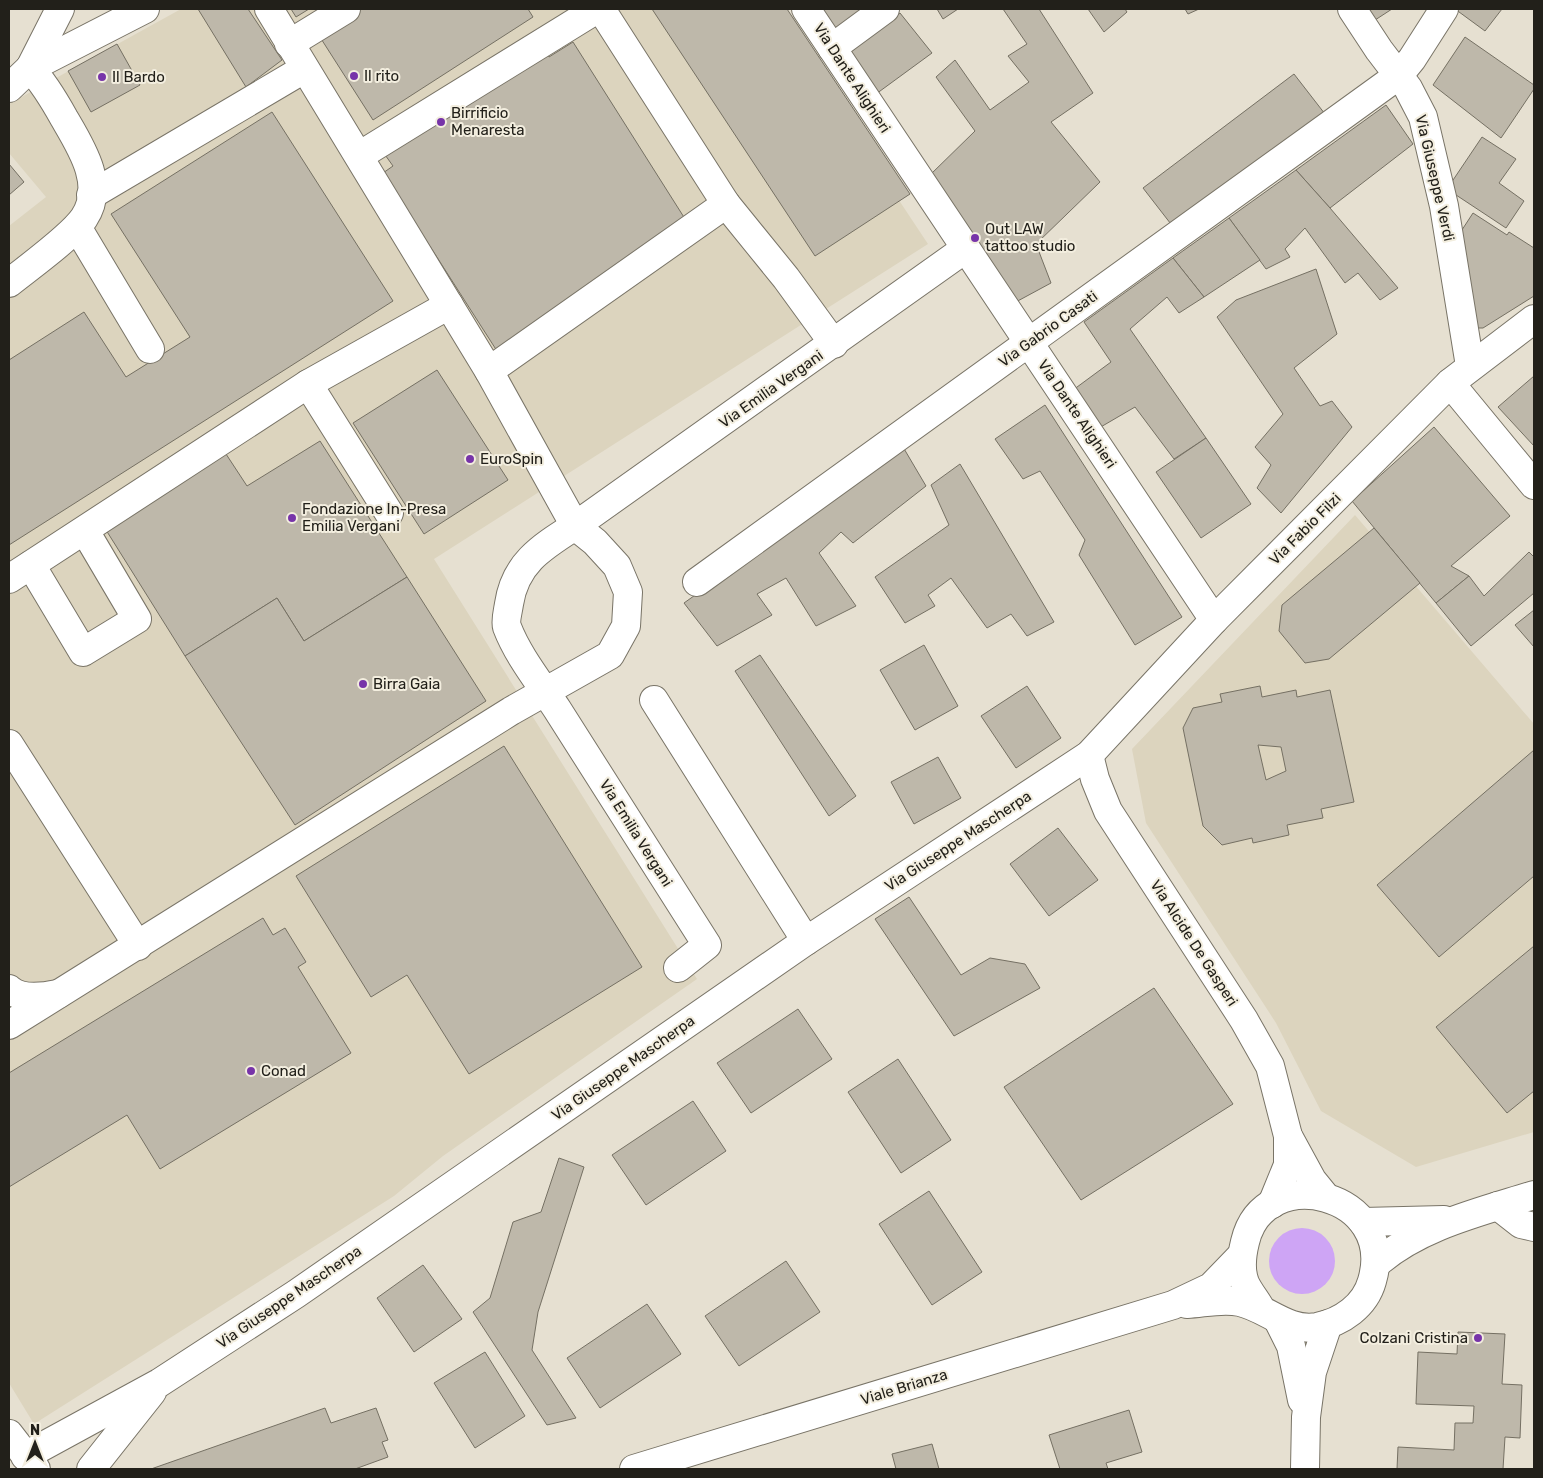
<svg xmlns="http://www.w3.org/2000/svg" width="1543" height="1478" font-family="Rubik,sans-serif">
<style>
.built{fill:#dcd4be}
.green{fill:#cea5f5}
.building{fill:#beb8aa;stroke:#757063;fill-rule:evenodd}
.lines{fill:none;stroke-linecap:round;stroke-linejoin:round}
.minor-casing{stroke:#797467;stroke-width:30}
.major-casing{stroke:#797467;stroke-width:30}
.minor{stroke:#fff;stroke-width:28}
.major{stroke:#fff;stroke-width:28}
.poi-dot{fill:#7734a9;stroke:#f3eedf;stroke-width:2}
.labels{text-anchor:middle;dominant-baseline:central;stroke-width:4;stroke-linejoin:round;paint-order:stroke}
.poi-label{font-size:15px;fill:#22201a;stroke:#f3eedf;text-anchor:start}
.street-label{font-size:15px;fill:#22201a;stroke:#f3eedf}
</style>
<rect width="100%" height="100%" fill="#e6e0d1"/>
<g class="built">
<polygon points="181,9 772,9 928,244 434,559 697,979 443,1156 394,1196 34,1424 9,1383 9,226 46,197 9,153 9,104"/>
<polygon points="1355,515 1534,724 1534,1132 1416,1167 1321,1111 1276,1023 1146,823 1132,749"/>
</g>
<circle class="green" cx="1302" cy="1261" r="33"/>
<g class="building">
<polygon points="198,9 248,9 282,60 246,87"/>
<polygon points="291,9 309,9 296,17"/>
<polygon points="358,9 528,9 533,17 373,120 318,34"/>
<polygon points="652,9 787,9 910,194 815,256"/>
<polygon points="820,9 866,9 836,33"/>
<polygon points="937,9 958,9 943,19"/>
<polygon points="1003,9 1039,9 1093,93 1051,122 1100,182 1036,244 1051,283 1014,303 930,175 975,131 936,77 955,60 990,110 1029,82 1008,56 1027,44"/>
<polygon points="1088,9 1125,9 1127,12 1104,32"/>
<polygon points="1185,9 1199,9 1188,14"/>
<polygon points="1363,9 1392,9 1372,22"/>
<polygon points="1455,9 1502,9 1485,31"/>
<polygon points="900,13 932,53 876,94 848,54"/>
<polygon points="1465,37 1534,85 1534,89 1501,138 1433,85"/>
<polygon points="573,42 687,222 497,351 383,173 393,166 383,152 544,49 549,57"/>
<polygon points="117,44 140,85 91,112 68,71"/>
<polygon points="1294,74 1325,114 1174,228 1143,188"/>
<polygon points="1386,105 1413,144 1330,208 1296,170"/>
<polygon points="272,112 393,301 9,545 9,360 84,312 126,377 190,337 111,214"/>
<polygon points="1482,137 1516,159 1499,183 1524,201 1506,228 1447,189"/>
<polygon points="9,164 24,182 9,195"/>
<polygon points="1296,170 1330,208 1398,288 1380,300 1358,273 1345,283 1305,228 1285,249 1290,257 1266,269 1229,218"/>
<polygon points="1473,213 1507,235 1509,232 1534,248 1534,296 1483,328 1476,328 1458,236"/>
<polygon points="1229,218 1260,260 1204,297 1173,258"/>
<polygon points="1173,258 1204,297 1179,313 1167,297 1130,329 1206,438 1174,459 1135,407 1099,428 1073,390 1111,362 1084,322"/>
<polygon points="1316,269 1337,334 1294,368 1320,406 1332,401 1352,427 1281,513 1257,488 1271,465 1255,447 1283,414 1217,317 1236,300"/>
<polygon points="437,370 508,480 424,534 353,423"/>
<polygon points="1534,376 1534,446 1498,407"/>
<polygon points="1045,405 1182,617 1135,645 1079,555 1085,540 1040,471 1023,479 995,439"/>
<polygon points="1434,427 1510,516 1451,566 1469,576 1436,603 1352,501"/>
<polygon points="1206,438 1251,504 1201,538 1156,472"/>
<polygon points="320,441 407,577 304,641 277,598 185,656 106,530 226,454 247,486"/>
<polygon points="903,447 926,486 853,543 841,532 819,553 856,606 816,626 786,578 757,594 772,615 717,646 684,603"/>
<polygon points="960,464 1054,622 1027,636 1011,614 987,628 951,578 928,595 935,606 905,623 875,577 949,525 931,485"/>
<polygon points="1374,528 1420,583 1329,659 1305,663 1279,631 1282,605"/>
<polygon points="1529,552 1534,557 1534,593 1471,646 1436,603 1469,576 1484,596"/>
<polygon points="407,577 486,701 295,825 185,656 277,598 304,641"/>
<polygon points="1534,610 1534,647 1515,625"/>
<polygon points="924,645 958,706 915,730 880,670"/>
<polygon points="760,655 856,796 829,816 735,671"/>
<polygon points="1027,686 1061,738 1016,768 981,716"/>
<path d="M 1260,686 L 1262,697 L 1296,690 L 1297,697 L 1330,690 L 1354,802 L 1321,809 L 1323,818 L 1287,825 L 1289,835 L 1253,843 L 1252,838 L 1222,845 L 1203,826 L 1183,728 L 1193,708 L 1222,702 L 1220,694 ZM 1258,745 L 1281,747 L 1286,771 L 1266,780 Z"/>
<polygon points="504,746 642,967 469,1074 407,975 371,997 296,876"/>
<polygon points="1534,750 1534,876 1439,957 1377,885"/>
<polygon points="938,757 961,798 914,824 891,782"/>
<polygon points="1058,828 1098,880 1049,916 1010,864"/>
<polygon points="909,897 961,975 990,958 1025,964 1040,988 954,1036 875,919"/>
<polygon points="263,918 273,935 285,928 306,962 298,967 351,1053 160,1169 127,1115 9,1187 9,1073"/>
<polygon points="1534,946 1534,1091 1507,1113 1436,1027"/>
<polygon points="1154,988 1233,1104 1081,1200 1004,1087"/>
<polygon points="798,1009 832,1059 751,1113 717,1063"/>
<polygon points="898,1059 951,1140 901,1173 848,1092"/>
<polygon points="693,1101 726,1151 646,1205 612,1155"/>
<polygon points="559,1158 584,1167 538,1312 532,1350 576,1418 547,1425 473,1312 490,1298 513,1222 541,1212"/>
<polygon points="929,1191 982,1272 932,1305 879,1224"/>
<polygon points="786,1261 820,1312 739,1366 705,1316"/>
<polygon points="423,1265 462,1319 414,1352 377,1298"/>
<polygon points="647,1304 681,1354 600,1408 567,1358"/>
<polygon points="1458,1332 1505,1334 1502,1384 1522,1385 1520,1438 1505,1437 1503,1469 1397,1469 1398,1447 1454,1450 1455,1423 1473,1423 1474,1406 1416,1404 1418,1352 1457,1354"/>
<polygon points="485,1352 525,1416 475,1448 434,1383"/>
<polygon points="325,1408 331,1423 376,1408 388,1440 382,1442 388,1457 355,1469 151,1469"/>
<polygon points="1129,1410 1142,1452 1106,1463 1108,1469 1060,1469 1049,1435"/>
<polygon points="932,1444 939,1469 896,1469 892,1454"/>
</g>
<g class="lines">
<defs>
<g id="minor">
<polyline points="269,9 489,371 575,526 965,249"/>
<polyline points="601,9 726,204 786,278 834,344"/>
<polyline points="806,9 1214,620"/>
<polyline points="1352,9 1379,50 1408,88 1423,117 1444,206 1470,366"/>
<polyline points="289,44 346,9"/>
<polyline points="832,48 885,9"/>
<polyline points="30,68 60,9"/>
<polyline points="9,88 30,68 145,9"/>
<polyline points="359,156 597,9"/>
<polyline points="91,195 304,69"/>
<polyline points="77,227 150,349"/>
<path d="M 9,283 C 29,267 71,237 84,218 C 106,185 81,147 64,118 C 54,100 44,83 30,68"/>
<polyline points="489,371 726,204"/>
<polyline points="1450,383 1534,485"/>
<polyline points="308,384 389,513"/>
<polyline points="31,565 83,652 137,619 85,531"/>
<polyline points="9,579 308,384 449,305"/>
<polyline points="697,582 1399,75 1412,59 1444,9"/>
<polyline points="654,700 806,941"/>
<polyline points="9,744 138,946"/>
<polyline points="1089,755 1095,779 1108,811 1244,1020 1270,1066 1288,1136 1312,1180 1325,1196"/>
<path d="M 9,989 C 21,1000 43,997 58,994"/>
<path d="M 9,1025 L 511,711 L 610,655 L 626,626 L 628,592 L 617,566 L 595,542 L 575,526 C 542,547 515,563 509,604 C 508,611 505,621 507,627 C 518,656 540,683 557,709 L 707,945 L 678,968"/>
<polyline points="1272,1204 1288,1165 1288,1136"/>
<polyline points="1498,1206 1521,1224 1534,1227"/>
<polyline points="1278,1320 1291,1346 1302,1400"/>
<polyline points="9,1434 36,1469"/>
<polyline points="25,1456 159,1383 296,1294 806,941 1089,755 1214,620 1450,383 1534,319"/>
<polyline points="91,1469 152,1392"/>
<polyline points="1305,1469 1306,1417 1312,1372 1328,1324"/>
</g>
<g id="major">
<polyline points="1363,1222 1444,1220"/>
<path d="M 1376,1264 C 1419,1226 1480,1212 1534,1195"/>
<path d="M 1187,1304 C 1204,1303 1223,1298 1240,1302 C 1267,1308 1287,1332 1317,1327 C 1342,1322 1365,1306 1372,1281 C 1398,1193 1264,1160 1245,1242 C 1242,1254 1240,1270 1245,1283 C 1249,1292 1256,1300 1261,1309"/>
<polyline points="634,1469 1173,1305 1211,1287 1241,1256"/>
</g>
</defs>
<use href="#minor" class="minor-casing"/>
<use href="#major" class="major-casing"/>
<use href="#minor" class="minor"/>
<use href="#major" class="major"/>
</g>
<g class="poi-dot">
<circle cx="354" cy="76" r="5"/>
<circle cx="102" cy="77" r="5"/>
<circle cx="441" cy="122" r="5"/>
<circle cx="975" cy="238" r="5"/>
<circle cx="470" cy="459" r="5"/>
<circle cx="292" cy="518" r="5"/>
<circle cx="363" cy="684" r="5"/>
<circle cx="251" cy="1071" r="5"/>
<circle cx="1478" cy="1338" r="5"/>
</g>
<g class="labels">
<g class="poi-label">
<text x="364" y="76">Il rito</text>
<text x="112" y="77">Il Bardo</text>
<text x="451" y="113">Birrificio<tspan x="451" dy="17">Menaresta</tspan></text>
<text x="985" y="229">Out LAW<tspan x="985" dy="17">tattoo studio</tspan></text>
<text x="480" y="459">EuroSpin</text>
<text x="302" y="509">Fondazione In-Presa<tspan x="302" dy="17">Emilia Vergani</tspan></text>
<text x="373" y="684">Birra Gaia</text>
<text x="261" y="1071">Conad</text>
<text x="1468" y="1338" text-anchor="end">Colzani Cristina</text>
</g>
<g class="street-label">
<text transform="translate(852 78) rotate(57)">Via Dante Alighieri</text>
<text transform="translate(1435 178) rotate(77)">Via Giuseppe Verdi</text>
<text transform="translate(1048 329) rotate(-36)">Via Gabrio Casati</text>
<text transform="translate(771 389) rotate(-35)">Via Emilia Vergani</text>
<text transform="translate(1077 414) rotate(56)">Via Dante Alighieri</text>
<text transform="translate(1305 529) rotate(-45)">Via Fabio Filzi</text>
<text transform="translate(636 833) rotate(58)">Via Emilia Vergani</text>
<text transform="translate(958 841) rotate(-33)">Via Giuseppe Mascherpa</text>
<text transform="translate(1194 943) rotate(57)">Via Alcide De Gasperi</text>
<text transform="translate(623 1068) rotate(-35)">Via Giuseppe Mascherpa</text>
<text transform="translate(289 1297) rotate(-34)">Via Giuseppe Mascherpa</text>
<text transform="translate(904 1387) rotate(-17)">Viale Brianza</text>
</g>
</g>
<rect width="1543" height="1478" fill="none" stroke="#22201a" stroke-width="20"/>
<g transform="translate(35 1443)" stroke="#f3eedf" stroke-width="4" paint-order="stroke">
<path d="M0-4L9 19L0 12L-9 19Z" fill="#22201a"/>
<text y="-8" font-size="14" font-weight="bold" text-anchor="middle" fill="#22201a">N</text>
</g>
</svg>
